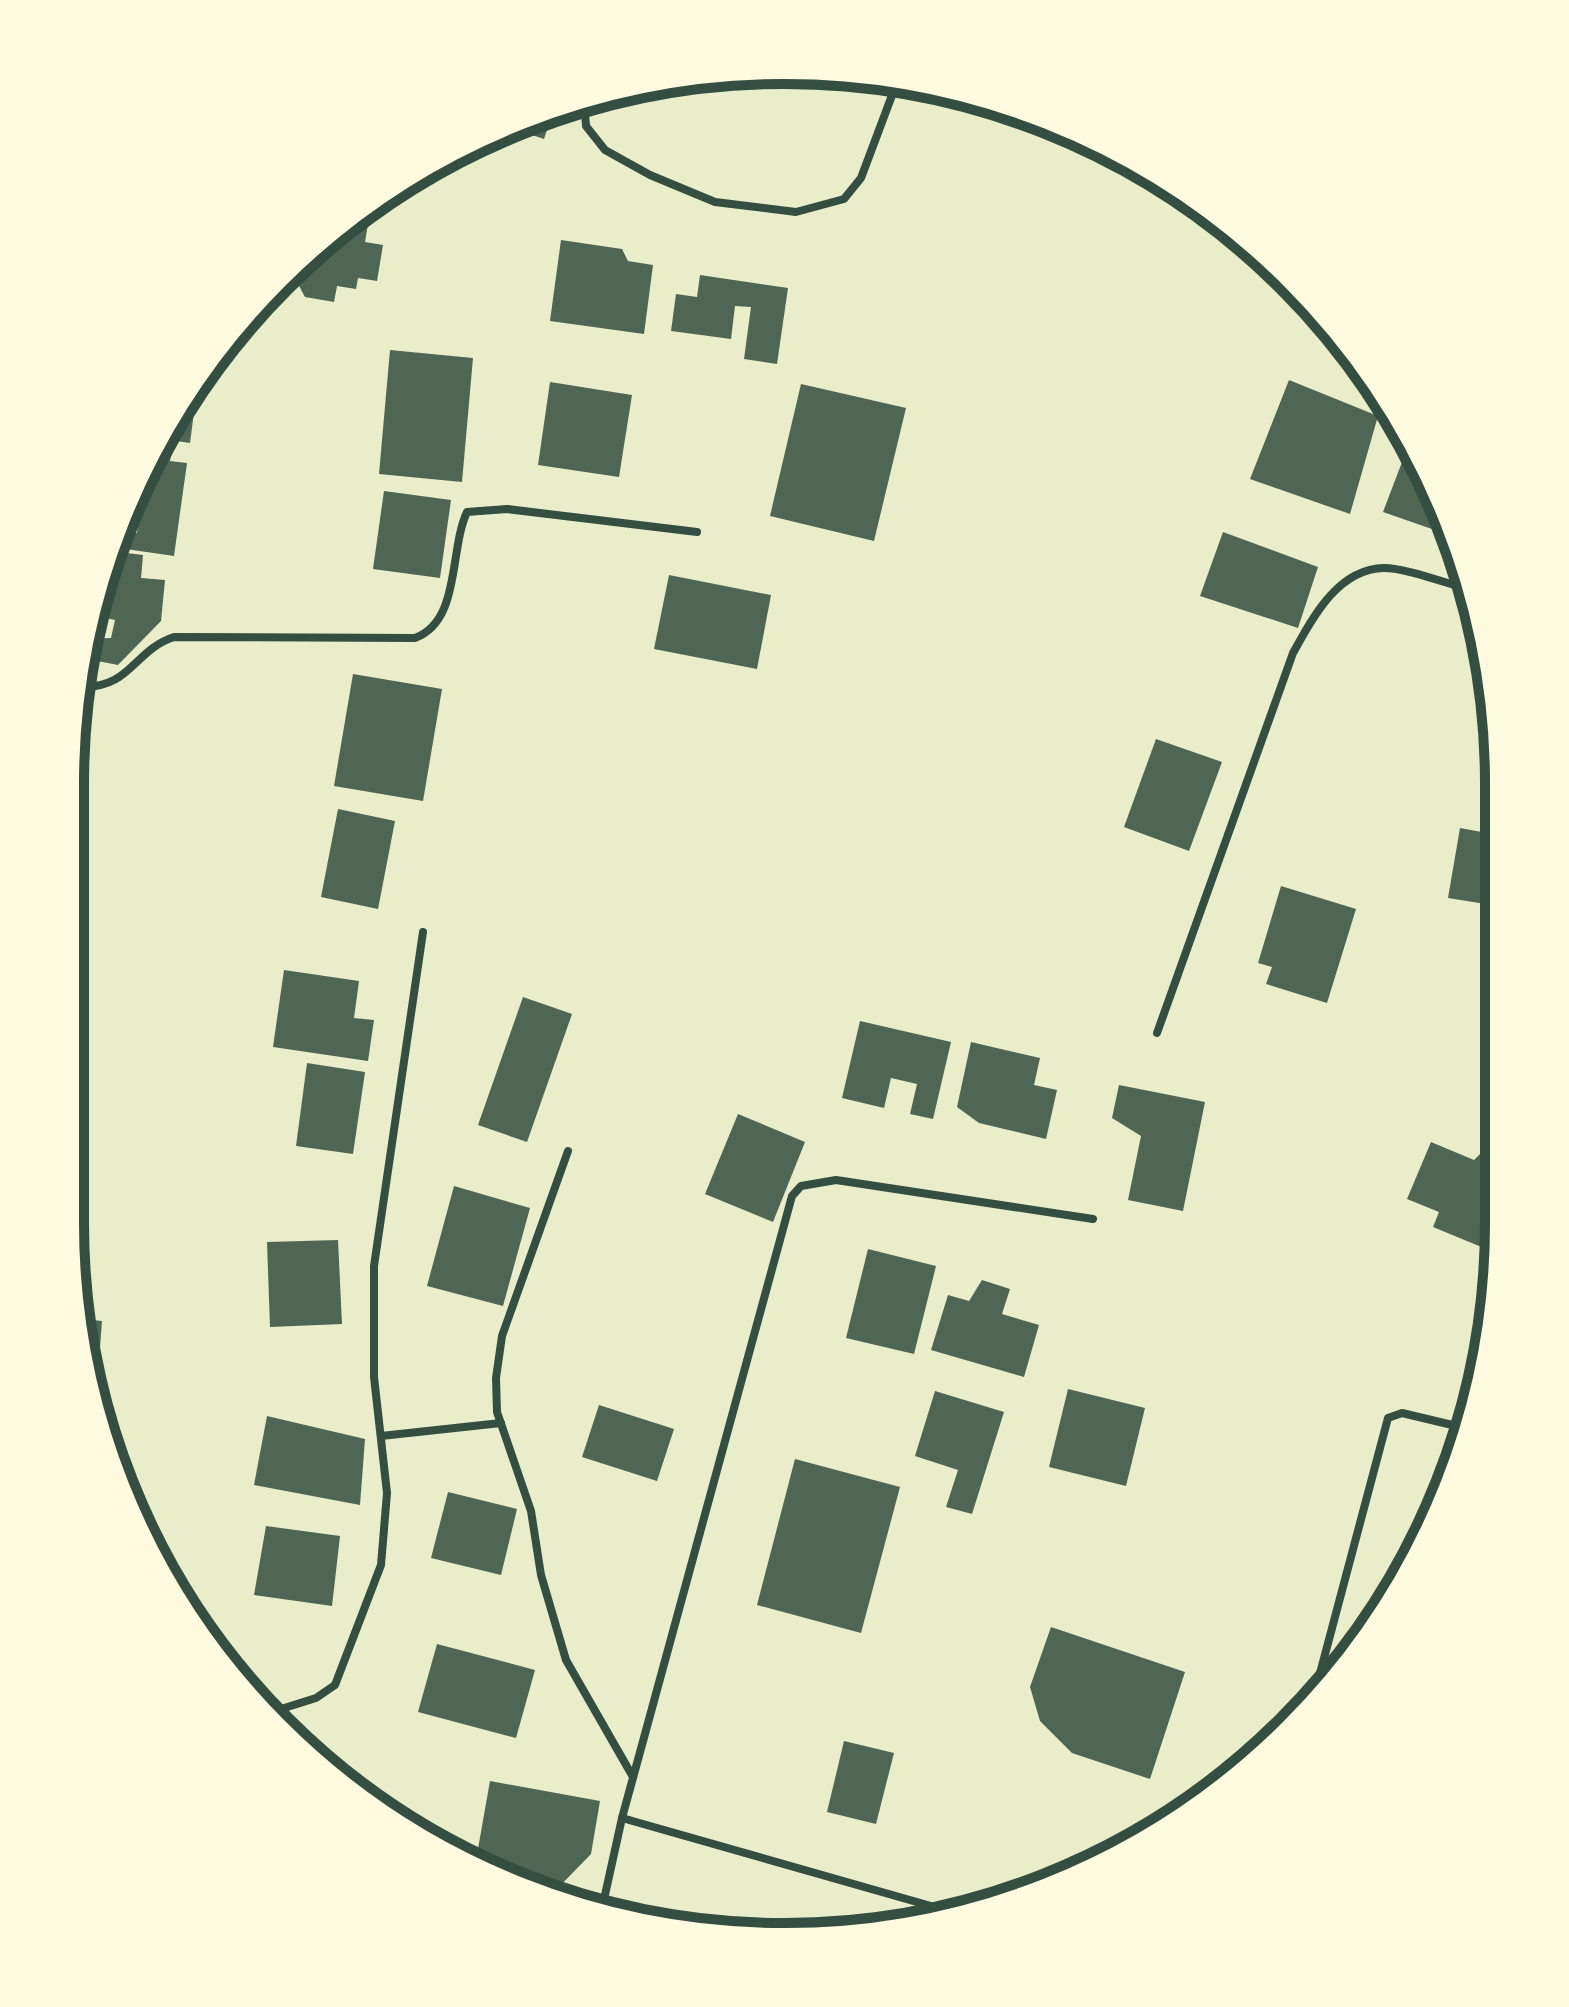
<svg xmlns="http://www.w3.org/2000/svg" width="1569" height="2007" font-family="'Nunito Sans',sans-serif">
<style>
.building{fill:#4f6655}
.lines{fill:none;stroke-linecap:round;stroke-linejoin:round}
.minor{stroke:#344e41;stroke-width:8}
.rim{fill:none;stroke:#344e41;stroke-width:10}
</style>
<rect width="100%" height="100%" fill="#e9edc9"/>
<g class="building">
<polygon points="554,108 544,139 511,128"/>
<polygon points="357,216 369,218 365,242 383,245 377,281 358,278 356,289 337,286 334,302 305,297 291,271 314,247"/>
<polygon points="561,240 622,249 628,261 653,265 644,334 550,321"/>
<polygon points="700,275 788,288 777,364 744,359 751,307 735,306 731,339 671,331 676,294 697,297"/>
<polygon points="390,350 473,358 462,482 379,474"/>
<polygon points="1289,380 1378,416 1350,514 1250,479"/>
<polygon points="550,382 632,395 619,477 538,465"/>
<polygon points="801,384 906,408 874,541 770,516"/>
<polygon points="197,389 190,443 169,440"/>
<polygon points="1410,441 1451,533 1452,536 1383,512"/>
<polygon points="166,446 173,447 170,461 187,463 174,556 112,547 121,531 137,533 141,501 137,500"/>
<polygon points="384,491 451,500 440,578 373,569"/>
<polygon points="1223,532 1318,567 1298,628 1200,596"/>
<polygon points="110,551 143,555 141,578 165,580 161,621 118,665 87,659 91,639 111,638 115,620 96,616"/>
<polygon points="669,575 771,595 757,669 654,649"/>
<polygon points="353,674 442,689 423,801 334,786"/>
<polygon points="1156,739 1222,762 1189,851 1124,827"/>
<polygon points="338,809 395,821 378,909 321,897"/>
<polygon points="1460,828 1498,835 1498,906 1448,898"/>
<polygon points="1281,886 1356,909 1327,1003 1266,984 1272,967 1258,963"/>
<polygon points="284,970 359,981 354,1018 374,1020 368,1061 273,1047"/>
<polygon points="523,997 572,1014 527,1142 478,1125"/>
<polygon points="860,1021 951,1042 933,1119 910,1114 917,1084 891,1078 884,1108 842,1098"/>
<polygon points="971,1042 1040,1058 1034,1085 1057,1090 1046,1139 979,1123 957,1107"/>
<polygon points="307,1063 365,1072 353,1154 296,1146"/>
<polygon points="1119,1085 1205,1102 1183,1211 1128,1200 1141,1136 1112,1118"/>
<polygon points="738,1114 805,1142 773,1222 705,1194"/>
<polygon points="1431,1142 1474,1160 1484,1150 1499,1164 1496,1253 1433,1227 1439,1212 1407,1199"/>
<polygon points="454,1186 530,1208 503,1306 427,1286"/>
<polygon points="338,1240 342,1324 270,1327 267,1242"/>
<polygon points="868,1249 936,1266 914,1354 846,1338"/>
<polygon points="982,1280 1010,1289 1002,1314 1039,1325 1024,1377 931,1350 948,1295 969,1301"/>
<polygon points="83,1319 102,1321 99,1361 88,1360"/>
<polygon points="1068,1389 1145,1408 1126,1486 1049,1467"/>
<polygon points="935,1391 1004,1412 972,1514 946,1507 958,1470 915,1456"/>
<polygon points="599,1405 674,1429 657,1481 582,1457"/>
<polygon points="267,1416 365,1439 360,1505 254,1485"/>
<polygon points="795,1459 900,1487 861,1633 757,1605"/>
<polygon points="448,1492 517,1509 501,1575 431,1558"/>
<polygon points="266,1526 340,1536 332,1606 254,1595"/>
<polygon points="1051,1627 1185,1672 1150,1779 1072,1753 1040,1721 1030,1687"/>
<polygon points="437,1644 535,1670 516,1738 418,1712"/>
<polygon points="844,1741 894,1753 876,1824 827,1812"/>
<polygon points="490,1781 600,1801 591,1854 553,1893 476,1860"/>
</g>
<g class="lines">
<g class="minor">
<polyline points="584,101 586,126 605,150 650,175 715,202 796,212 844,199 861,178 897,82"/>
<path d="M 82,687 C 131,688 134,650 174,637 L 415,638 C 461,621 449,550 467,512 L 507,509 L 697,532"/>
<path d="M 1157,1033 L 1293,653 C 1312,619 1337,569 1384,568 C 1406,568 1445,583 1468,589"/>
<polyline points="568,1151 502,1336 496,1378 497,1412 531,1511 541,1575 566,1660 633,1777"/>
<polyline points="381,1436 501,1423"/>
<polyline points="1315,1692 1388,1418 1402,1413 1465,1428"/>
<polyline points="272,1718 281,1709 316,1698 335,1685 381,1565 387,1493 374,1377 374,1266 423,932"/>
<polyline points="622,1818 959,1914"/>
<polyline points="601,1913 622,1818 792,1196 801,1186 836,1180 1093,1219"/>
</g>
</g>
<path d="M0 0H1569V2007H0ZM784 84H785A700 700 0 0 1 1485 784V1223A700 700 0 0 1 785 1923H784A700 700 0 0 1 84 1223V784A700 700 0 0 1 784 84Z" fill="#fefae0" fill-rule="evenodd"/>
<path class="rim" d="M784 84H785A700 700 0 0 1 1485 784V1223A700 700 0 0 1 785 1923H784A700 700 0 0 1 84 1223V784A700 700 0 0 1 784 84Z"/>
</svg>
